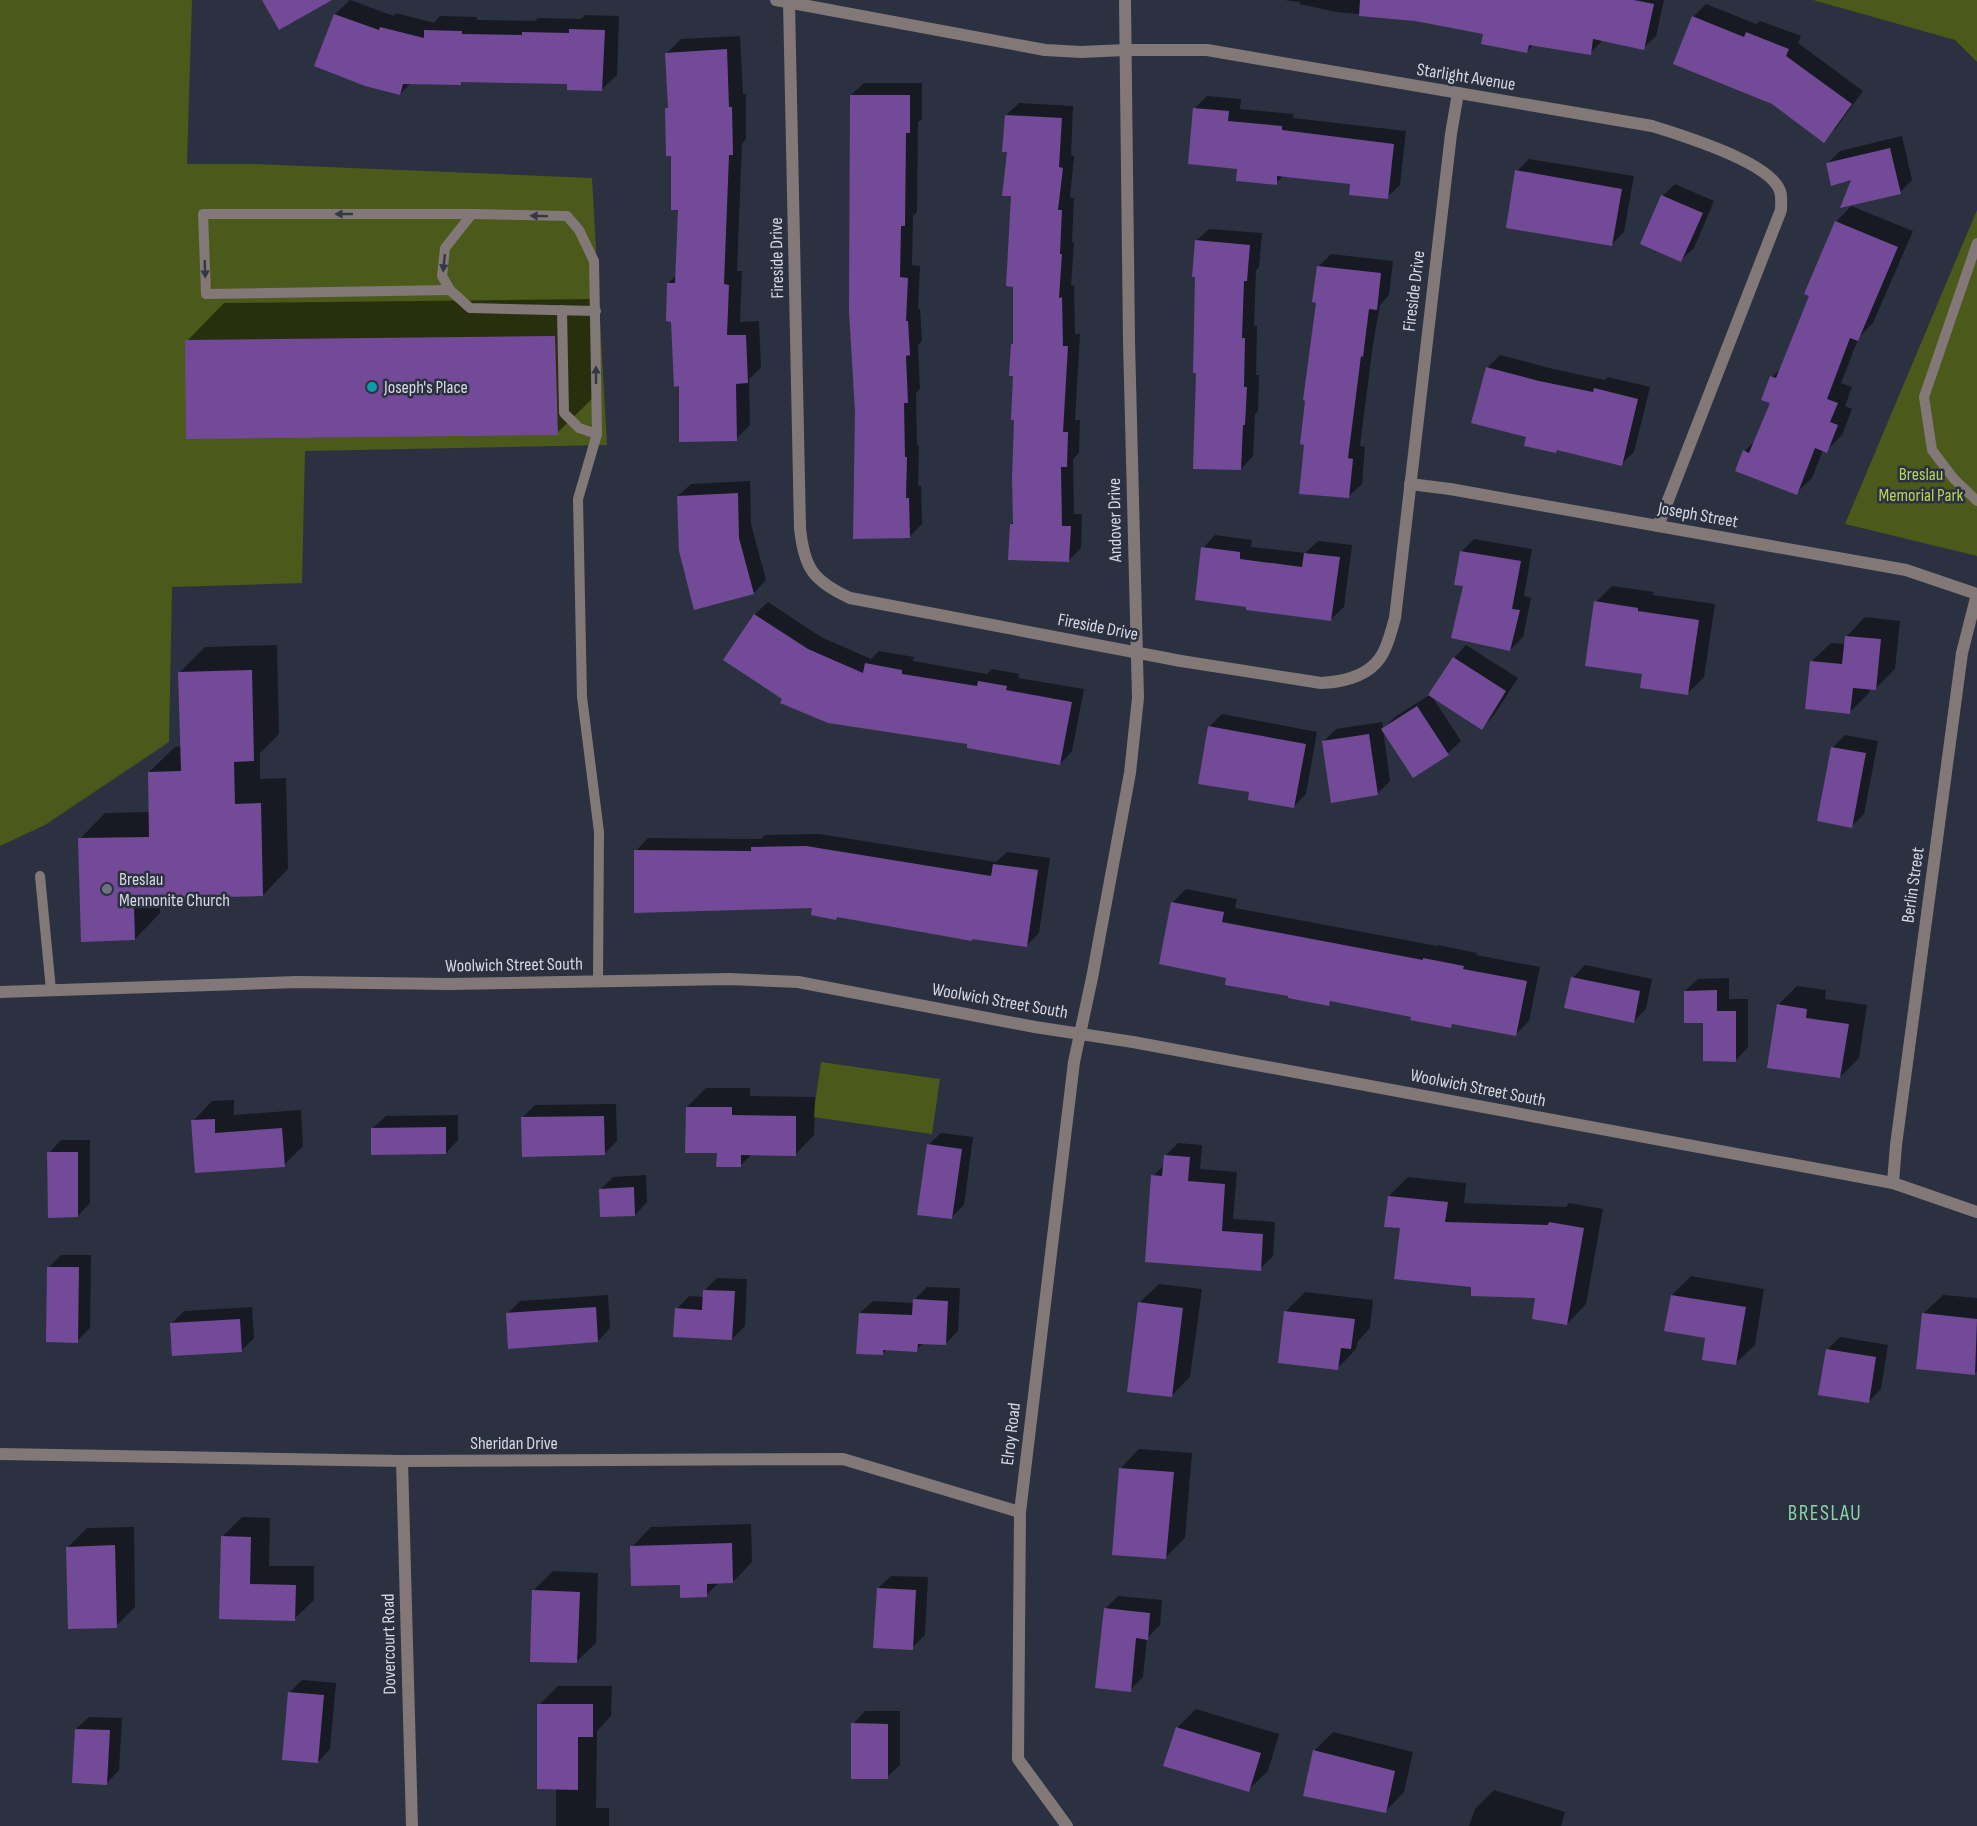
<svg xmlns="http://www.w3.org/2000/svg" width="1977" height="1826" font-family="'Sofia Sans Condensed',sans-serif">
<style>
.green{fill:#4b591a}
.shadow{fill:#0007}
.building{fill:#734a97}
.lines{fill:none;stroke-linecap:round;stroke-linejoin:round}
.service{stroke:#827877;stroke-width:10}
.minor{stroke:#827877;stroke-width:12}
.tertiary{stroke:#827877;stroke-width:12}
.oneway{fill:#343846}
.culture-dot{fill:#0f9aa8;stroke:#2b3140;stroke-width:2}
.worship-dot{fill:#6b7280;stroke:#2b3140;stroke-width:2}
.labels{text-anchor:middle;dominant-baseline:central;stroke-width:5;stroke-linejoin:round;paint-order:stroke}
.street-label{font-size:18px;fill:#d5d9e2;stroke:#2b3140}
.poi-label{font-size:18px;fill:#d5d9e2;stroke:#2b3140;text-anchor:start}
.park-label{font-size:18px;fill:#b7d457;stroke:#2b3140}
.quarter-label{font-size:21px;letter-spacing:1.5px;fill:#89d4a5;stroke:#2b3140}
</style>
<rect width="100%" height="100%" fill="#2b3140"/>
<g class="green">
<polygon points="0,0 192,0 187,164 255,164 592,178 607,445 305,451 302,583 172,587 169,742 45,825 0,846"/>
<polygon points="1813,0 1977,0 1977,62 1955,40"/>
<polygon points="1977,210 1977,556 1845,524"/>
<polygon points="821,1062 940,1079 932,1134 813,1117"/>
</g>
<g class="shadow">
<polygon points="350,0 394,16 396,13 434,23 440,16 477,17 477,20 535,21 538,18 581,19 585,15 619,16 617,75 602,89 569,82 464,80 461,83 411,83 400,94 316,65 335,14"/>
<polygon points="1284,0 1664,0 1656,36 1643,48 1603,40 1590,53 1534,44 1527,51 1485,33 1415,19 1336,12 1300,4 1300,2"/>
<polygon points="1706,4 1756,24 1760,21 1801,36 1798,43 1863,91 1836,128 1823,141 1693,17"/>
<polygon points="740,36 743,94 746,94 746,139 742,144 737,271 742,271 740,322 759,321 761,368 749,379 750,425 736,439 680,385 668,283 677,275 680,209 667,108 669,106 667,53 681,39"/>
<polygon points="864,83 922,83 922,119 918,122 917,212 913,216 912,265 920,266 918,309 920,309 922,341 918,345 920,389 916,393 917,445 919,445 918,486 921,486 922,524 910,536 857,412 851,95"/>
<polygon points="1207,96 1241,99 1240,109 1294,114 1293,118 1406,131 1400,185 1387,197 1352,183 1284,175 1276,183 1239,168 1195,108"/>
<polygon points="1019,103 1073,106 1071,155 1074,156 1070,198 1074,198 1072,242 1074,242 1071,286 1074,285 1075,334 1080,334 1075,420 1080,420 1079,453 1073,459 1074,514 1082,514 1081,548 1069,560 1011,524 1014,521 1016,419 1012,345 1015,342 1012,195 1006,115"/>
<polygon points="1902,136 1912,180 1900,192 1853,178 1827,164 1840,151"/>
<polygon points="1529,159 1634,176 1624,232 1611,245 1517,171"/>
<polygon points="1675,184 1714,201 1694,248 1681,260 1663,196"/>
<polygon points="1851,206 1913,231 1873,323 1859,337 1841,383 1852,387 1845,406 1852,409 1842,435 1826,451 1823,450 1812,478 1796,493 1745,451 1757,439 1772,403 1772,377 1783,366 1811,295 1836,222"/>
<polygon points="1209,229 1262,233 1259,267 1256,270 1254,326 1257,326 1256,375 1259,375 1258,411 1255,414 1253,456 1241,469 1198,371 1196,241"/>
<polygon points="1331,254 1393,261 1389,295 1380,305 1373,344 1360,446 1365,447 1362,484 1349,496 1318,267"/>
<polygon points="592,299 595,396 557,433 187,341 224,303"/>
<polygon points="1500,355 1553,369 1605,380 1608,377 1650,387 1634,452 1621,464 1528,436 1487,368"/>
<polygon points="750,481 751,524 766,580 754,593 678,496 691,484"/>
<polygon points="1215,535 1252,540 1251,547 1305,553 1318,541 1352,545 1344,607 1331,619 1203,548"/>
<polygon points="1474,539 1532,549 1524,596 1531,598 1523,637 1510,650 1465,585 1461,552"/>
<polygon points="1612,586 1654,592 1653,595 1715,604 1704,677 1688,693 1643,673 1596,602"/>
<polygon points="768,602 821,637 871,659 879,651 914,657 913,661 987,674 992,669 1019,674 1018,678 1084,689 1072,751 1060,764 783,698 725,660 755,614"/>
<polygon points="1865,617 1900,621 1895,669 1876,688 1870,688 1869,693 1850,712 1811,662 1831,643 1845,644 1846,637"/>
<polygon points="277,645 279,734 260,753 260,779 286,778 288,869 263,895 194,896 188,903 160,903 160,913 135,939 80,839 105,813 150,812 149,772 175,747 182,746 180,672 205,647"/>
<polygon points="1466,645 1518,678 1494,715 1482,728 1431,695 1461,741 1448,753 1413,776 1383,729 1390,781 1377,794 1324,741 1336,729 1382,722 1383,729 1395,717 1431,694 1454,658"/>
<polygon points="1222,714 1317,732 1306,794 1293,807 1251,791 1209,727"/>
<polygon points="1845,735 1878,741 1864,814 1852,826 1833,747"/>
<polygon points="819,834 996,862 1007,852 1050,858 1039,933 1026,946 814,906 636,851 648,838 761,839 765,835"/>
<polygon points="1186,889 1237,899 1235,908 1437,946 1438,945 1477,953 1476,955 1540,967 1529,1021 1515,1035 1454,1023 1450,1026 1413,1015 1332,1000 1328,1004 1228,976 1172,903"/>
<polygon points="1585,965 1652,979 1646,1009 1633,1022 1573,978"/>
<polygon points="1729,978 1729,999 1748,999 1748,1047 1736,1060 1705,1022 1685,991 1698,979"/>
<polygon points="1797,986 1826,990 1825,999 1867,1005 1859,1058 1840,1077 1778,1005"/>
<polygon points="706,1088 750,1088 750,1096 815,1097 814,1135 795,1155 752,1154 740,1166 718,1152 687,1107"/>
<polygon points="234,1100 234,1115 301,1110 303,1146 284,1165 196,1172 193,1121 212,1101"/>
<polygon points="616,1104 617,1141 604,1154 522,1118 535,1105"/>
<polygon points="458,1115 458,1140 446,1153 373,1128 386,1116"/>
<polygon points="941,1133 973,1137 964,1205 951,1218 928,1145"/>
<polygon points="61,1140 90,1140 90,1203 78,1216 49,1153"/>
<polygon points="1178,1143 1202,1145 1200,1169 1237,1172 1233,1219 1275,1222 1273,1256 1260,1269 1153,1176 1165,1164 1165,1156"/>
<polygon points="646,1175 647,1202 635,1215 601,1189 613,1177"/>
<polygon points="1408,1177 1466,1183 1464,1203 1566,1207 1569,1203 1603,1209 1586,1304 1567,1324 1537,1297 1472,1286 1402,1227 1389,1196"/>
<polygon points="61,1255 91,1255 90,1328 77,1341 49,1267"/>
<polygon points="1691,1276 1764,1289 1755,1345 1735,1364 1707,1337 1672,1295"/>
<polygon points="717,1278 747,1279 745,1326 732,1339 677,1309 689,1296 704,1297 704,1291"/>
<polygon points="1159,1284 1202,1289 1190,1377 1171,1396 1139,1303"/>
<polygon points="927,1287 960,1288 958,1331 945,1344 924,1343 916,1350 887,1349 882,1354 860,1313 873,1301 914,1303 915,1299"/>
<polygon points="1305,1292 1373,1300 1370,1328 1358,1341 1356,1349 1337,1369 1286,1311"/>
<polygon points="608,1295 610,1328 598,1341 507,1314 520,1301"/>
<polygon points="1943,1295 1977,1298 1977,1371 1975,1373 1923,1314"/>
<polygon points="252,1307 254,1338 241,1351 171,1324 184,1311"/>
<polygon points="1840,1337 1888,1345 1881,1389 1868,1402 1827,1350"/>
<polygon points="1139,1449 1192,1453 1185,1538 1166,1557 1120,1469"/>
<polygon points="242,1517 270,1518 269,1566 314,1566 314,1600 294,1619 221,1618 222,1537"/>
<polygon points="751,1524 752,1562 733,1582 720,1582 706,1595 681,1583 632,1547 651,1527"/>
<polygon points="134,1527 135,1607 116,1626 68,1547 87,1528"/>
<polygon points="553,1571 598,1573 596,1643 576,1662 534,1590"/>
<polygon points="891,1576 928,1577 925,1635 912,1648 878,1588"/>
<polygon points="1118,1596 1162,1600 1160,1625 1147,1638 1143,1677 1130,1690 1105,1609"/>
<polygon points="302,1680 336,1683 330,1749 318,1762 289,1693"/>
<polygon points="558,1686 612,1686 611,1716 597,1731 596,1808 609,1808 609,1826 556,1826 556,1788 539,1705"/>
<polygon points="1196,1709 1279,1734 1268,1771 1248,1790 1177,1728"/>
<polygon points="865,1711 900,1711 900,1765 887,1777 853,1724"/>
<polygon points="89,1717 122,1718 119,1770 107,1783 76,1729"/>
<polygon points="1333,1732 1413,1752 1404,1792 1385,1812 1314,1751"/>
<polygon points="1494,1790 1565,1812 1561,1826 1469,1826 1475,1809"/>
</g>
<g class="building">
<polygon points="262,0 332,0 279,30"/>
<polygon points="1360,0 1634,0 1654,4 1644,50 1593,39 1591,55 1529,45 1527,53 1481,44 1483,34 1415,21 1359,16"/>
<polygon points="334,14 379,30 380,27 424,38 424,30 462,31 462,34 522,35 522,32 569,33 569,29 605,30 602,91 567,90 567,84 461,82 461,85 403,84 400,95 365,86 314,66"/>
<polygon points="1692,16 1744,37 1746,32 1789,49 1786,56 1852,104 1824,143 1772,104 1673,64"/>
<polygon points="727,49 729,107 732,107 733,155 729,155 724,284 729,285 727,335 746,335 748,383 736,384 737,441 679,442 679,386 674,387 671,322 666,321 667,283 675,283 678,210 671,210 671,156 666,156 665,108 668,108 665,53"/>
<polygon points="850,95 910,95 910,133 906,133 905,226 901,226 900,277 908,278 906,321 908,321 910,355 906,356 908,403 904,403 905,457 907,457 906,498 909,498 910,538 853,539 855,412 849,311"/>
<polygon points="1193,108 1229,111 1228,121 1282,126 1282,130 1394,144 1388,199 1349,195 1350,184 1277,176 1277,185 1236,181 1237,169 1188,164"/>
<polygon points="1005,115 1062,118 1059,167 1063,168 1058,210 1062,210 1060,254 1062,254 1059,298 1062,297 1063,346 1068,346 1063,432 1068,432 1067,467 1061,467 1062,526 1071,526 1069,562 1008,560 1010,524 1013,524 1012,477 1014,420 1011,420 1013,376 1009,376 1011,344 1013,344 1013,287 1006,286 1011,196 1002,196 1007,152 1002,152"/>
<polygon points="1890,148 1901,194 1840,208 1851,180 1831,186 1826,163"/>
<polygon points="1515,170 1622,189 1612,246 1506,228"/>
<polygon points="1661,195 1703,213 1681,262 1640,244"/>
<polygon points="1835,221 1898,247 1858,341 1850,338 1827,399 1838,403 1830,422 1838,425 1827,453 1815,448 1797,495 1735,471 1743,450 1749,453 1770,403 1761,400 1770,376 1776,378 1809,296 1804,294"/>
<polygon points="1195,240 1250,245 1247,281 1244,281 1242,338 1245,338 1244,387 1247,387 1245,425 1243,425 1241,470 1193,469 1196,373 1193,373 1195,277 1192,277"/>
<polygon points="1317,266 1381,273 1377,310 1369,309 1363,357 1361,356 1348,458 1353,459 1349,498 1299,494 1304,445 1300,444 1305,401 1303,400 1316,303 1312,302"/>
<polygon points="555,336 558,435 186,439 185,340"/>
<polygon points="1486,367 1539,381 1593,392 1594,388 1638,399 1622,466 1557,450 1556,453 1524,446 1526,437 1471,423"/>
<polygon points="738,493 739,538 754,594 694,610 679,551 677,496"/>
<polygon points="1201,547 1240,552 1240,559 1302,567 1304,553 1340,557 1331,621 1246,610 1246,607 1195,600"/>
<polygon points="1460,551 1521,561 1512,609 1520,610 1510,651 1451,638 1463,586 1454,585"/>
<polygon points="1594,601 1638,608 1638,611 1699,620 1688,695 1640,688 1642,674 1585,666"/>
<polygon points="754,614 808,649 863,673 865,663 902,670 902,674 977,686 978,681 1007,686 1006,690 1072,702 1060,765 967,748 967,744 828,723 780,703 782,699 723,660"/>
<polygon points="1845,636 1881,639 1876,690 1853,688 1850,714 1805,709 1810,661 1842,664"/>
<polygon points="1453,657 1506,691 1482,730 1428,695"/>
<polygon points="252,670 254,761 234,762 235,804 261,803 263,896 188,898 188,904 134,905 135,940 81,942 78,838 149,837 148,772 181,771 178,672"/>
<polygon points="1417,706 1449,755 1413,778 1381,729"/>
<polygon points="1208,726 1306,744 1294,808 1248,800 1249,792 1198,784"/>
<polygon points="1369,734 1378,795 1331,803 1322,741"/>
<polygon points="1831,747 1866,753 1852,828 1817,821"/>
<polygon points="806,846 991,876 993,864 1038,870 1027,947 972,939 972,941 837,917 836,920 811,915 812,908 634,913 634,850 751,851 751,847"/>
<polygon points="1171,902 1224,912 1222,922 1423,960 1423,958 1464,966 1463,969 1527,981 1516,1036 1452,1024 1451,1028 1410,1020 1411,1017 1330,1001 1329,1006 1288,998 1288,996 1225,985 1226,978 1159,964"/>
<polygon points="1571,977 1640,991 1634,1023 1564,1008"/>
<polygon points="1717,990 1717,1011 1736,1011 1736,1062 1703,1061 1703,1023 1684,1023 1684,991"/>
<polygon points="1777,1004 1807,1009 1806,1018 1849,1024 1840,1078 1767,1068"/>
<polygon points="686,1107 732,1107 732,1115 796,1116 796,1156 741,1155 741,1167 716,1167 717,1153 685,1153"/>
<polygon points="604,1116 605,1155 522,1157 521,1117"/>
<polygon points="215,1119 215,1133 282,1128 285,1167 195,1173 191,1120"/>
<polygon points="446,1127 446,1154 371,1155 371,1128"/>
<polygon points="927,1144 962,1149 952,1219 917,1215"/>
<polygon points="47,1152 78,1152 78,1217 48,1218"/>
<polygon points="1164,1155 1190,1157 1188,1181 1225,1184 1222,1231 1263,1234 1261,1271 1145,1262 1151,1175 1162,1176"/>
<polygon points="634,1187 635,1216 600,1217 599,1189"/>
<polygon points="1388,1196 1448,1202 1445,1222 1548,1225 1549,1222 1584,1228 1567,1325 1532,1319 1535,1298 1471,1296 1471,1287 1394,1279 1400,1228 1384,1227"/>
<polygon points="47,1267 79,1267 78,1343 46,1342"/>
<polygon points="703,1290 735,1291 732,1340 673,1337 675,1308 702,1310"/>
<polygon points="1671,1295 1746,1307 1736,1365 1702,1360 1705,1338 1664,1331"/>
<polygon points="913,1299 948,1301 946,1345 918,1344 917,1352 883,1350 883,1355 856,1354 859,1313 912,1315"/>
<polygon points="1138,1302 1183,1308 1172,1397 1127,1392"/>
<polygon points="596,1307 598,1342 508,1349 506,1313"/>
<polygon points="1284,1311 1355,1319 1351,1349 1341,1348 1338,1370 1278,1363"/>
<polygon points="1922,1313 1977,1319 1975,1375 1916,1369"/>
<polygon points="240,1319 242,1352 172,1356 170,1323"/>
<polygon points="1826,1349 1876,1357 1869,1403 1818,1395"/>
<polygon points="1119,1468 1174,1472 1166,1559 1112,1555"/>
<polygon points="221,1536 251,1537 250,1584 296,1585 295,1621 219,1619"/>
<polygon points="732,1543 733,1583 707,1584 707,1597 680,1598 680,1585 631,1586 630,1546"/>
<polygon points="115,1545 117,1628 68,1629 66,1547"/>
<polygon points="877,1588 916,1590 913,1650 873,1648"/>
<polygon points="532,1590 580,1592 577,1663 530,1662"/>
<polygon points="1104,1608 1150,1613 1148,1640 1136,1638 1131,1692 1095,1688"/>
<polygon points="288,1692 324,1695 318,1763 282,1760"/>
<polygon points="537,1704 593,1704 593,1737 578,1737 578,1790 537,1789"/>
<polygon points="851,1723 888,1724 888,1779 851,1779"/>
<polygon points="1176,1727 1261,1753 1249,1792 1163,1766"/>
<polygon points="75,1729 110,1730 107,1785 72,1783"/>
<polygon points="1313,1750 1395,1771 1386,1813 1303,1796"/>
</g>
<g class="lines">
<g class="service">
<polyline points="472,214 445,248 442,276 450,290 470,308 596,311"/>
<polyline points="1977,243 1924,397 1932,450 1954,479 1977,501"/>
<polyline points="450,290 206,294 203,214 472,214 567,216 579,230 594,261 597,434 578,499 582,697 599,832 598,982"/>
<polyline points="562,310 564,413 579,428 597,434"/>
<polyline points="40,876 51,990"/>
</g>
<g class="minor">
<path d="M 776,0 L 1045,50 L 1081,52 L 1126,50 L 1207,50 L 1652,126 C 1681,135 1770,162 1780,191 C 1782,196 1781,204 1781,210 L 1658,526"/>
<path d="M 789,2 L 800,528 C 804,568 813,581 850,598 L 1181,661 L 1321,683 C 1341,682 1367,677 1380,658 C 1388,647 1391,631 1395,618 L 1451,134 L 1458,93"/>
<polyline points="1410,484 1450,489 1906,570 1977,594"/>
<polyline points="1893,1183 1896,1145 1962,653 1977,594"/>
<polyline points="0,1454 402,1461 843,1459 1020,1512"/>
<polyline points="402,1461 412,1826"/>
<polyline points="1067,1826 1018,1759 1020,1512 1074,1062 1092,978 1130,773 1138,698 1129,341 1125,0"/>
</g>
<polyline class="tertiary" points="0,992 297,982 449,984 729,979 798,982 1035,1027 1133,1042 1893,1183 1977,1212"/>
</g>
<defs><path id="oneway-solid" d="M-6-.8H1V-3.2L6.5 0L1 3.2V.8H-6Z" transform="scale(1.5)"/></defs>
<g class="oneway">
<use href="#oneway-solid" transform="translate(344 214) rotate(180)"/>
<use href="#oneway-solid" transform="translate(539 216) rotate(-179)"/>
<use href="#oneway-solid" transform="translate(444 263) rotate(96)"/>
<use href="#oneway-solid" transform="translate(205 269) rotate(88)"/>
<use href="#oneway-solid" transform="translate(596 375) rotate(-90)"/>
</g>
<circle class="culture-dot" cx="372" cy="387" r="6"/>
<circle class="worship-dot" cx="107" cy="889" r="6"/>
<g class="labels">
<g class="street-label">
<text transform="translate(1466 77) rotate(9)">Starlight Avenue</text>
<text transform="translate(777 258) rotate(-91)">Fireside Drive</text>
<text transform="translate(1414 291) rotate(-83)">Fireside Drive</text>
<text transform="translate(1698 515) rotate(10)">Joseph Street</text>
<text transform="translate(1115 520) rotate(-91)">Andover Drive</text>
<text transform="translate(1098 627) rotate(11)">Fireside Drive</text>
<text transform="translate(1913 885) rotate(-82)">Berlin Street</text>
<text transform="translate(514 965) rotate(-1)">Woolwich Street South</text>
<text transform="translate(1000 1001) rotate(10)">Woolwich Street South</text>
<text transform="translate(1478 1088) rotate(11)">Woolwich Street South</text>
<text transform="translate(1011 1434) rotate(-83)">Elroy Road</text>
<text x="514" y="1443">Sheridan Drive</text>
<text transform="translate(389 1644) rotate(-91)">Dovercourt Road</text>
</g>
<g class="poi-label">
<text x="384" y="387">Joseph's Place</text>
<text x="119" y="879">Breslau<tspan x="119" dy="21">Mennonite Church</tspan></text>
</g>
<g class="park-label">
<text x="1921" y="474">Breslau<tspan x="1921" dy="21">Memorial Park</tspan></text>
</g>
<g class="quarter-label">
<text x="1825" y="1513">BRESLAU</text>
</g>
</g>
</svg>
